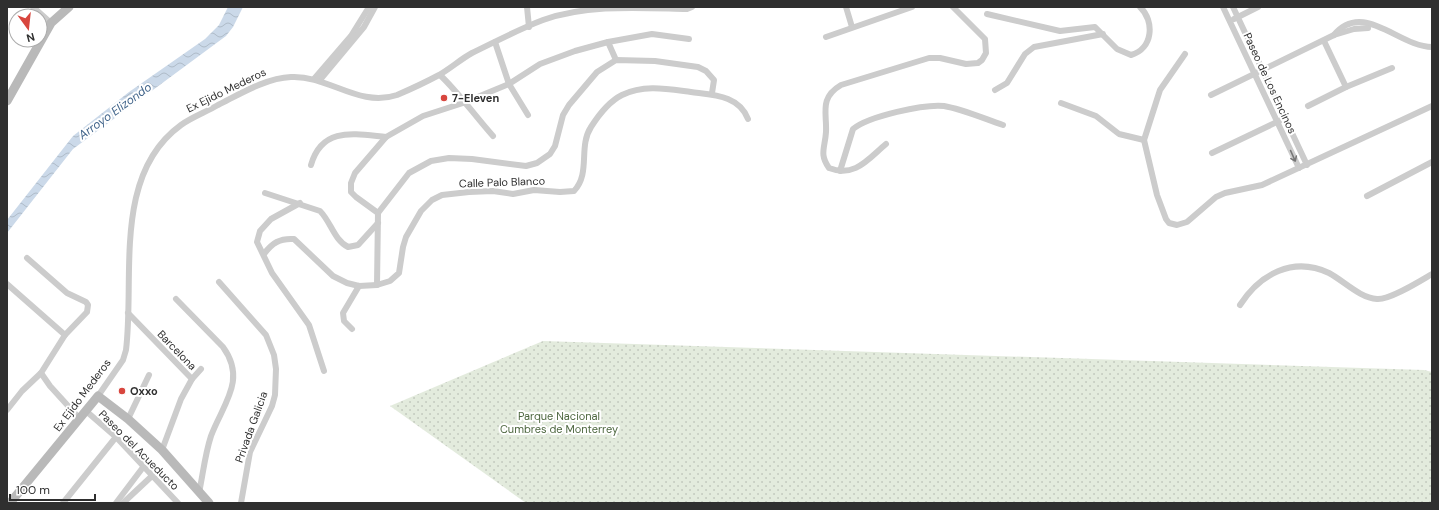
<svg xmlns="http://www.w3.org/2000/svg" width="1439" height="510" font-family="'DM Sans',sans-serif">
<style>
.park{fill:url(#park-dots)}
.water{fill:url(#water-waves)}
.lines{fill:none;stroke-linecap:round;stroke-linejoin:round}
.street{stroke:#ccc;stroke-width:6}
.secondary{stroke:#b9b9b9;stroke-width:9}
.oneway{stroke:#767676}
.poi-dot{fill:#d8463e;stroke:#fff;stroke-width:1.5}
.labels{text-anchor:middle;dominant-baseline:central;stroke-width:4;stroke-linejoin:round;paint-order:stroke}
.street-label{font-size:11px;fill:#2f2f2f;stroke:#fff}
.poi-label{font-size:11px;font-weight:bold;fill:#2f2f2f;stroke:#fff;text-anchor:start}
.park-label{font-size:11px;fill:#4d673f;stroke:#fff}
.water-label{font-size:12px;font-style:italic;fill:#42658b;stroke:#fff}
</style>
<defs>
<pattern id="park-dots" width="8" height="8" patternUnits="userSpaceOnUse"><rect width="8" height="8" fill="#e3ebdd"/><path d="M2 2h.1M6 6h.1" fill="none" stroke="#c3cabe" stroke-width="1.8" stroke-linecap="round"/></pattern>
<pattern id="water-waves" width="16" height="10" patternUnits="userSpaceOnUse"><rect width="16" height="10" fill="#cbd9e9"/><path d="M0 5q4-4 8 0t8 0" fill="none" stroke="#afbbc8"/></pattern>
</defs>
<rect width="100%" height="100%" fill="#fff"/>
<polygon class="park" points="543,341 1424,370 1432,372 1432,503 526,503 390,406"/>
<polygon class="water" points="228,7 243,7 233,27 226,36 73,149 7,233 7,220 73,136 129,92 205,39 219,25"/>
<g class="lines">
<g class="street">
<polyline points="33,7 51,23"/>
<polyline points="527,7 529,27"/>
<polyline points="846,7 852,27"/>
<polyline points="1223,7 1299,168"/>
<polyline points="1233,7 1307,165"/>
<path d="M 987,14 L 1060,31 L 1095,27 L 1117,49 L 1131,55 C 1153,49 1155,21 1140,7"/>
<polyline points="1234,19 1258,7"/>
<path d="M 1334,35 C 1363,0 1399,47 1432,47"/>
<polyline points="826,37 912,7"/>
<polyline points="1324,41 1346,87"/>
<polyline points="495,42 509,84 528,115"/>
<polyline points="608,42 616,60"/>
<path d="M 440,75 C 459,93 475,116 493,136"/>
<polyline points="314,79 351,36 369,7"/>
<polyline points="319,81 364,27 375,7"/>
<polyline points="995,90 1007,83 1025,54 1034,47 1103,34"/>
<polyline points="1211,95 1334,35 1354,29 1368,28"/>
<polyline points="1061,103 1096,116 1119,134 1144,140"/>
<polyline points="1308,106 1346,87 1392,68"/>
<polyline points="1144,140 1157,195 1166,219 1169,223 1177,225 1187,222 1216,197 1225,193 1262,185 1432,106"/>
<polyline points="1144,140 1160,90 1185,54"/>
<path d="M 886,144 C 868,159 855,178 829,168 C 819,154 825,148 826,132 C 827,113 819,98 841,85 L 929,58 L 940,58 L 966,64 L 978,63 L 982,60 L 986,53 L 985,39 L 953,7"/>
<polyline points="1212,153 1281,120"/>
<path d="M 311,165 C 322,126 355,134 386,137"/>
<path d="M 840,171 L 853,129 C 869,116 924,104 944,106 C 962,109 985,119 1003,125"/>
<path d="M 265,193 L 320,211 C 331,222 334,240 348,247 L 358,245 L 378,223"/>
<polyline points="1367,196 1432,162"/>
<polyline points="300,203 271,219 260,231 257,242 272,273 309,325 324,371"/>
<polyline points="378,213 356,197 351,192 351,183 355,173 386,137 423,116 463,103 509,84 540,64 575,51 608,42 652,34 689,39"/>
<path d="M 264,254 C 272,243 280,238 294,239 L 333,276 L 347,283 L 359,286 L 377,285 L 390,281 L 399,273 L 403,247 L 406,237 L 421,211 L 432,200 L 442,195 L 469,192 L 493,191 L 513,194 L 534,190 L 560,192 L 574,191 C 591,173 578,147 591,127 C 598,116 610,101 622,95 C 644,84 668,89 691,92 C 713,95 739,95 748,119"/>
<polyline points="27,258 67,293 86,302 88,305 87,312 65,335 41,373 50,386 80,419"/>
<polyline points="219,282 266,335 274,355 276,369 275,395 272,406 250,452 241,503"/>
<polyline points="7,284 65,335"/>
<polyline points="377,285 378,213 409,173 431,161 449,158 472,159 526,166 537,163 550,154 555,146 563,115 569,105 597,72 616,60 655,61 698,67 706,71 714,80 712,93"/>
<path d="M 176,299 L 223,347 C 247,380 223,404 211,436 C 205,454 203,474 199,493"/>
<path d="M 1240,305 C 1260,274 1293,256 1329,273 C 1344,281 1360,298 1377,299 C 1390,300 1420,281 1432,274"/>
<polyline points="128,313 192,379 181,399 162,450"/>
<polyline points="352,329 344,321 343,313 359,286"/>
<polyline points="192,379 201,369"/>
<path d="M 98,396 L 123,360 L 126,350 C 135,278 112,175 181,125 C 192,117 206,112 218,105 C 240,94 266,78 291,77 C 328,75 359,108 397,95 C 411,89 426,82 439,75 C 451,68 461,59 472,53 C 495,42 519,29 543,20 C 588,4 640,8 687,9 L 692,7"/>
<polyline points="7,410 22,391 41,373"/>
<polyline points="86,411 116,437 178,503"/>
<polyline points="128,419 149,375"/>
<polyline points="63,503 116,437"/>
<polyline points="116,503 144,466"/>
<polyline points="123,503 153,475"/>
</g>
<g class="secondary">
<polyline points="7,101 51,23 69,7"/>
<polyline points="10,503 98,396 128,419 162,450 209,503"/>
</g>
</g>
<defs><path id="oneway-shaft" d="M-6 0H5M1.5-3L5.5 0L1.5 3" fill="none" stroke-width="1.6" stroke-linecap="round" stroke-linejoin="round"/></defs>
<use class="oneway" href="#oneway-shaft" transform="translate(1293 156) rotate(66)"/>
<g class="poi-dot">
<circle cx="444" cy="98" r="4"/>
<circle cx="122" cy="391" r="4"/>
</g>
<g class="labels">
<g class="street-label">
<text transform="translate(1270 83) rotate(65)">Paseo de Los Encinos</text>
<text transform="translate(226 90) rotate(-26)">Ex Ejido Mederos</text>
<text transform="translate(502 182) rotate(-2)">Calle Palo Blanco</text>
<text transform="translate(177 350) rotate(46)">Barcelona</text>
<text transform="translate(82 395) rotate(-53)">Ex Ejido Mederos</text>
<text transform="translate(251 427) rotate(-70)">Privada Galicia</text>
<text transform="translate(139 450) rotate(45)">Paseo del Acueducto</text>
</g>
<g class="poi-label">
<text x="452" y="98">7-Eleven</text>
<text x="130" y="391">Oxxo</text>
</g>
<g class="park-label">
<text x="559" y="416">Parque Nacional<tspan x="559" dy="13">Cumbres de Monterrey</tspan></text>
</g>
<g class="water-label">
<text transform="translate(115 111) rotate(-36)">Arroyo Elizondo</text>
</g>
</g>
<rect width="1439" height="510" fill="none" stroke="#2f2f2f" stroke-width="16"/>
<g transform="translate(28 28) rotate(165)"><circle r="19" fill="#ffffff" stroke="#acacac"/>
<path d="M0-3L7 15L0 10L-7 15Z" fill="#d8463e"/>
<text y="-6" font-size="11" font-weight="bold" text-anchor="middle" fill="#2f2f2f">N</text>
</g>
<path d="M10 494v6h85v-6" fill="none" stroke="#2f2f2f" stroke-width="2"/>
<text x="16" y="494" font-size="12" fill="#2f2f2f" stroke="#ffffff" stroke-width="3" paint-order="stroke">100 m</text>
</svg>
